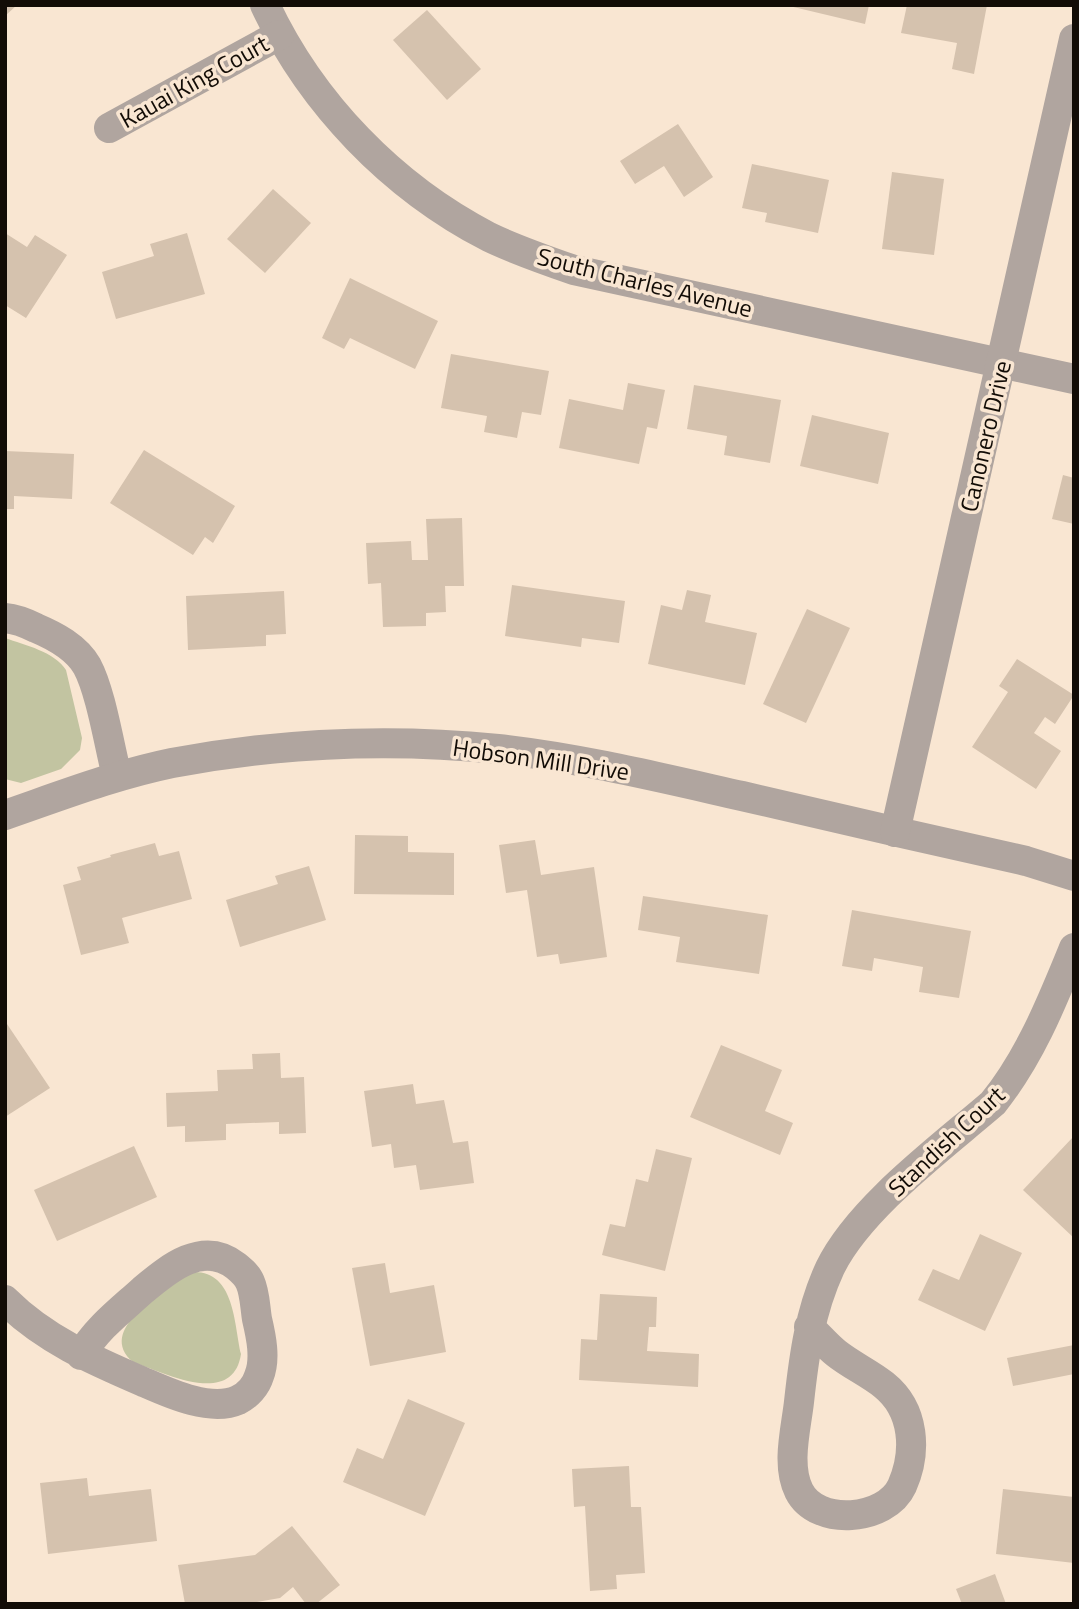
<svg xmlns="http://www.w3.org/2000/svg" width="1079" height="1609" font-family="'Titillium Web',sans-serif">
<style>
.green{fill:#c2c4a1}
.building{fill:#d5c2ae}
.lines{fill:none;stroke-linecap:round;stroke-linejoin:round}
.street{stroke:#b0a59f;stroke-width:30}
.labels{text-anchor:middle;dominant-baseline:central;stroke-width:7;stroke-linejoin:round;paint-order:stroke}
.street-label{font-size:24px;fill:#120c06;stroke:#f9e6d2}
</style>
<rect width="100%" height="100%" fill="#f9e6d2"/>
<g class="green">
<path d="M 5,638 C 25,645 55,652 66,670 L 82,738 L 80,750 L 61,769 L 21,783 L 5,779 Z"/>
<path d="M 194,1272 C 235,1272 234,1324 241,1354 C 233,1408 164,1373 133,1362 C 96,1330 161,1295 185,1276 Z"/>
</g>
<g class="building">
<polygon points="5,5 17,5 5,16"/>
<polygon points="785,5 869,5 865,24"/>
<polygon points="907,5 987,5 974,74 952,69 957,43 901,33"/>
<polygon points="427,10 481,69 447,100 393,40"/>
<polygon points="678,124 713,177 684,197 664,166 635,184 620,161"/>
<polygon points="752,164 829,180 818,233 765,222 767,213 742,208"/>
<polygon points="892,172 944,179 934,255 882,249"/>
<polygon points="273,189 311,223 265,273 227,239"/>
<polygon points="5,233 27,247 35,235 67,255 26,318 5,305"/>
<polygon points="187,233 205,294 116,319 102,272 154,256 150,244"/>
<polygon points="350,278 438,321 415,369 350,338 344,349 322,338"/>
<polygon points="451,354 549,371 541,415 522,412 517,438 484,432 487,416 441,408"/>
<polygon points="628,383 665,390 657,429 647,427 639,464 559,448 569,399 623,410"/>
<polygon points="694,385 781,400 770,463 724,455 727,436 687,429"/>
<polygon points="812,415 889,433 878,484 800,466"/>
<polygon points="144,450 235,506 213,543 205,537 193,555 110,503"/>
<polygon points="5,451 74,454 72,499 14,496 14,509 5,509"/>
<polygon points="1063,475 1074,478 1074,524 1052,519"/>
<polygon points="462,518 464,586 445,586 446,612 426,613 426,626 383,627 381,583 368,584 366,543 411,541 412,560 428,560 426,519"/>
<polygon points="512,585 625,601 619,643 582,638 581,647 505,636"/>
<polygon points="687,590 711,595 705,622 757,633 745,685 648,664 661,605 682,610"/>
<polygon points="284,591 286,634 266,635 266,646 188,650 186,596"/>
<polygon points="807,609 850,628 806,723 763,704"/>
<polygon points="1017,659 1074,695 1055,724 1045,717 1034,733 1061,751 1036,789 972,747 1008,692 999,686"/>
<polygon points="355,835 408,836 408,852 454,853 454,895 354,894"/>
<polygon points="535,840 541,875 594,867 607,957 560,964 558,954 537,957 527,890 506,893 499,845"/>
<polygon points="155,843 159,856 179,851 192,899 122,918 129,943 81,955 63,885 81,880 77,867 111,857 110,855"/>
<polygon points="309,866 326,920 240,947 226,900 278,884 275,876"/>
<polygon points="643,896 768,915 759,974 676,962 680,937 638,930"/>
<polygon points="852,910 971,931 959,998 919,992 923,967 874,958 872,971 842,966"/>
<polygon points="5,1021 50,1088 5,1117"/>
<polygon points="721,1045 782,1070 765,1111 793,1123 780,1155 690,1117"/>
<polygon points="280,1053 281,1078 304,1077 306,1133 279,1134 279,1122 226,1124 226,1140 185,1142 185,1126 167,1127 166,1093 218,1091 217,1070 253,1069 252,1054"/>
<polygon points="413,1084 416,1104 444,1100 453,1143 468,1141 474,1183 420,1190 416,1165 394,1168 391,1144 372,1147 364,1091"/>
<polygon points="1074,1136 1074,1238 1023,1190"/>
<polygon points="134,1146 157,1197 57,1241 34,1190"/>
<polygon points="656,1149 692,1158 665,1271 602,1255 610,1224 625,1227 636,1179 648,1182"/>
<polygon points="980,1234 1022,1253 985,1331 918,1300 933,1269 959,1280"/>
<polygon points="385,1263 390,1293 434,1285 446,1352 370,1366 352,1268"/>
<polygon points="600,1294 657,1297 656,1327 649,1327 647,1351 699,1354 698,1387 579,1380 581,1339 597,1340"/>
<polygon points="1074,1345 1074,1374 1013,1386 1007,1358"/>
<polygon points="408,1399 465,1423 425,1516 343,1482 357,1448 383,1459"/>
<polygon points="629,1466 631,1507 641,1507 645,1573 616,1575 617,1589 590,1591 585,1506 574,1507 572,1469"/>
<polygon points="87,1478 89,1496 151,1489 157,1541 48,1554 40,1483"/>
<polygon points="1003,1489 1074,1497 1074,1563 996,1554"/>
<polygon points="292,1526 340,1585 316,1604 306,1604 293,1587 280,1598 246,1604 185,1604 178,1565 255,1555"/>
<polygon points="995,1574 1006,1604 962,1604 956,1589"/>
</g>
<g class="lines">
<g class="street">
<path d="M 265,5 C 311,103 392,187 489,237 C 516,250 545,260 574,270 L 1074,379"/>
<polyline points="109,128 279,35"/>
<path d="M 5,618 C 16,619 26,623 36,628 C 55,636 76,647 87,666 C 101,692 109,745 117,776"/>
<path d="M 5,815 C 60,796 114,775 172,763 C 279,743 390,738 498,749 C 580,758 662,778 742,796 C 837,818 931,840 1026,861 L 1074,876"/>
<polyline points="895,832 1074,39"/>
<path d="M 5,1300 C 45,1340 95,1361 146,1383 C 171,1394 211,1412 238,1400 C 248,1395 256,1386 259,1376 C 266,1359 261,1336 257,1319 C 255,1307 255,1293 250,1282 C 247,1275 242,1271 236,1266 C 203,1240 169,1268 143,1290 C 120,1311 97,1328 81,1355"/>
<path d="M 809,1327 C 818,1335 826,1345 836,1353 C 851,1365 869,1373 884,1385 C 915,1410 917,1452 902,1486 C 886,1521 817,1527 799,1491 C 786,1465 796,1429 799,1402 C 804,1356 810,1311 830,1268 C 859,1208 942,1147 993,1103 C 1030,1057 1052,1002 1074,948"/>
</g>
</g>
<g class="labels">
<g class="street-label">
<text transform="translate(194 81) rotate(-29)">Kauai King Court</text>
<text transform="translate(645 282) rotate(14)">South Charles Avenue</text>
<text transform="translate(985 436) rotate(-77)">Canonero Drive</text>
<text transform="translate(541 759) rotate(8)">Hobson Mill Drive</text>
<text transform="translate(946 1141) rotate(-43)">Standish Court</text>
</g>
</g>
<rect width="1079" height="1609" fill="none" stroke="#120c06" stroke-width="14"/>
</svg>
